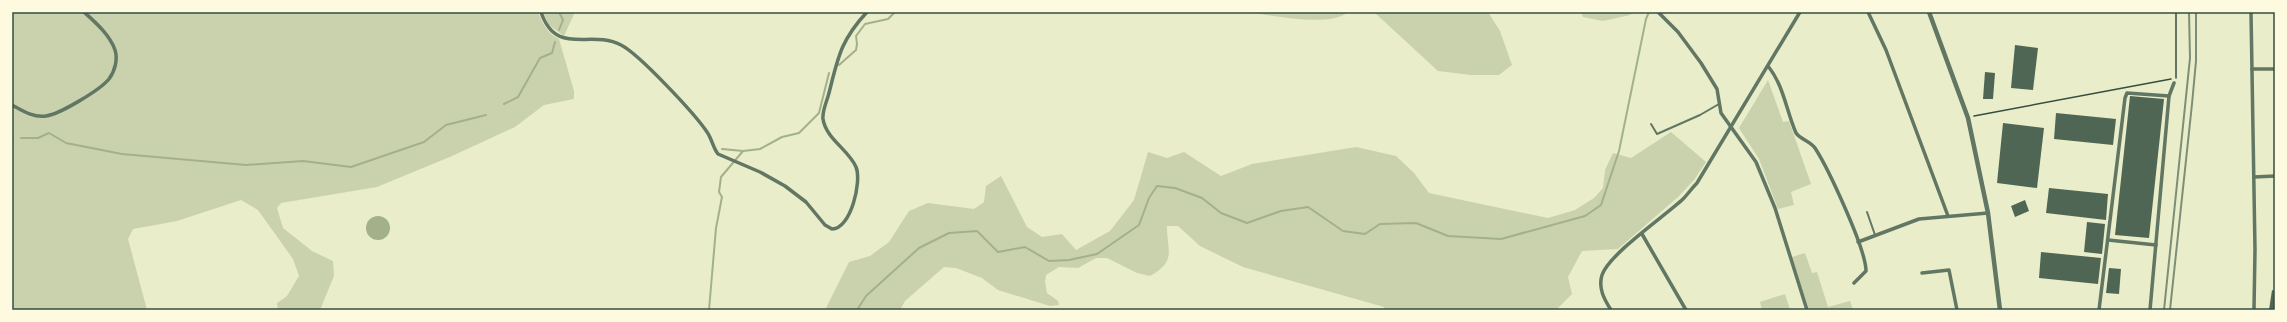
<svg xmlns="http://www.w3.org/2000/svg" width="2287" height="322" font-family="Helvetica,sans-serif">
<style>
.green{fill:#cad2ad}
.water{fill:#a3b18a}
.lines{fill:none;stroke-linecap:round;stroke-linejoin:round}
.stream{stroke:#a3b18a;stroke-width:2}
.building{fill:#4f6655}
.path{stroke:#344e41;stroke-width:1.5}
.service{stroke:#617663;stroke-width:2}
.minor{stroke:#617663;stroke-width:3.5}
.tertiary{stroke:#617663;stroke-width:4.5}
.rail{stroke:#7c8e77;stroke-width:2}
.neatline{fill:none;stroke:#344e41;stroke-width:1.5}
</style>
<rect width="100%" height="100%" fill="#e9edc9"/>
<g class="green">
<path d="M 12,12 L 538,12 C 543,24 547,33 559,39 L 574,91 L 574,99 L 544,105 L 515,127 L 452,156 L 377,187 L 281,203 L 277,208 L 283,228 L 312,251 L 333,261 L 334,276 L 320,310 L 278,310 L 277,303 L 287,296 L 299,276 L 293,259 L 258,210 L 241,200 L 177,221 L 133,229 L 128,239 L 147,310 L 12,310 Z"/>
<polygon points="543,12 575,12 564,36 549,25"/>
<path d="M 1247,12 L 1348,12 C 1330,28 1270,15 1247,12 Z"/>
<polygon points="1374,12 1488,12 1500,31 1512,65 1499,75 1471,75 1438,71"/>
<polygon points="1581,12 1634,12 1630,15 1603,21 1583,17"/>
<polygon points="1768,80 1783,122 1789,121 1811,184 1791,192 1794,205 1778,209 1759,159 1739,128"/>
<path d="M 1671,132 L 1706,162 L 1694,180 L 1678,197 L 1618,249 L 1582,251 L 1568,277 L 1572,294 L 1556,310 L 1383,310 L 1384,307 L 1243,267 L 1200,246 L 1178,226 L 1167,226 C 1167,251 1177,261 1150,276 L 1137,273 L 1107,258 L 1096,258 L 1078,268 L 1059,267 L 1046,275 L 1045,282 L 1047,293 L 1058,301 L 1059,305 L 1050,306 L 998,290 L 982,278 L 956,268 L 944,267 L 905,301 L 900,310 L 825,310 L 849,262 L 870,256 L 889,242 L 909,211 L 928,203 L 974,209 L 984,202 L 986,186 L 1001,176 L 1027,227 L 1042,237 L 1062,234 L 1076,250 L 1110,231 L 1134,200 L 1148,152 L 1167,158 L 1184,152 L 1221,176 L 1252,164 L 1356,147 L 1396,156 L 1414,173 L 1429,193 L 1548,218 L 1575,210 L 1594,198 L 1603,188 L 1605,170 L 1613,153 L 1631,158 Z"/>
<polygon points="1805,253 1812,273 1817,272 1828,307 1850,301 1853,310 1809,310 1792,257"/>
<polygon points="1785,294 1790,310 1762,310 1760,302"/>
</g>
<circle class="water" cx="378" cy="228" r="12"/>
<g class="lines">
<g class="stream">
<polyline points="559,12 563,20 559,30"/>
<polyline points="839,65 856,50 857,44 856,36 865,24 888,19 895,12"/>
<polyline points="504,104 518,97 540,58 552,53 555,42"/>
<polyline points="12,138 13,138"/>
<polyline points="21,138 38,138 49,133 66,143 122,154 246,165 303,161 351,167 424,142 446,125 486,115"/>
<polyline points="722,149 743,151 760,149 782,137 799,133 819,113 829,73"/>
<polyline points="709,310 716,228 722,197 719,192 721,177 743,151"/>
<polyline points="857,310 866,296 919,248 949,233 977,231 998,252 1025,247 1049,261 1069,260 1097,254 1139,225 1149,198 1157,186 1175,188 1202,198 1221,213 1247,223 1281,211 1308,207 1343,231 1365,234 1380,224 1416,223 1448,236 1501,239 1585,216 1601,205 1619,151 1646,19 1649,12"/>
</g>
</g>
<g class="building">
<polygon points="2015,45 2038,48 2033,90 2011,88"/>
<polygon points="1985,72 1995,73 1993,99 1983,99"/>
<polygon points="2130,96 2164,99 2149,238 2115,235"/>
<polygon points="2056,113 2116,119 2113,145 2054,139"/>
<polygon points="2003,123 2044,128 2037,188 1997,183"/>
<polygon points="2049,188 2108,194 2106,220 2046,213"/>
<polygon points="2025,200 2029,211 2015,217 2011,206"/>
<polygon points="2087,222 2105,224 2102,254 2084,252"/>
<polygon points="2041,252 2101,258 2098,284 2039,278"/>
<polygon points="2109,268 2121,269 2119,294 2106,293"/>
<polygon points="2272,290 2275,291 2275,310 2269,310"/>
</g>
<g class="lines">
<g class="path">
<polyline points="2176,12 2176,78"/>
<polyline points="1974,116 2171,79"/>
</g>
<g class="service">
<polyline points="1651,124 1657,134 1700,115 1719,104"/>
<polyline points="1867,212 1875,235"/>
</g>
<g class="minor">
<path d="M 541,12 C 556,57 590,29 621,45 C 639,54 695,114 707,132 C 712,139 713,148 718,154 L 760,172 L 785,186 L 806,202 L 825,225 L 832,229 C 851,229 862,181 856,167 C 849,150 826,139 823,119 C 822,111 827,101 829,93 C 838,57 841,40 867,12"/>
<polyline points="1658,12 1678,32 1701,63 1717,89 1721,113 1756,162 1775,208 1807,310"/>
<polyline points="1868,12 1886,50 1948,216"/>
<polyline points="2251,12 2255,250 2254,309"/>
<path d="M 1768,66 C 1784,86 1786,110 1796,133 C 1800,139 1810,141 1815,148 C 1828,168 1866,249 1866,271 L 1854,283"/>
<polyline points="2252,69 2275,69"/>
<path d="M 12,105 C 23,111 34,118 46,116 C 60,114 100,90 109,79 C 115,71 118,59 115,50 C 110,35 95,22 84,12"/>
<polyline points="2254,177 2275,176"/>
<polyline points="1642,234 1686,310"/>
<polyline points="2108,240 2156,245"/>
<polyline points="1858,242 1919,219 1988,213"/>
<polyline points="1922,273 1949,270 1957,310"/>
<path d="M 1611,310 C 1604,299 1598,288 1602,275 C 1609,254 1665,216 1683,199 C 1688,194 1692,188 1697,183 L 1800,12"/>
<polyline points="2099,310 2125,98 2127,93 2169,96"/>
<polyline points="2150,310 2169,96 2174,83"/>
</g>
<polyline class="tertiary" points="1929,12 1968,118 1988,213 2000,310"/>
<g class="rail">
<polyline points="2164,310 2190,58 2189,12"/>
<polyline points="2170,310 2192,104 2196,61 2196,12"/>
</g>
</g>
<rect width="2287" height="322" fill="none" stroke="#fefae0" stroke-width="26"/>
<rect x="13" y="13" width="2261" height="296" class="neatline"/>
</svg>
